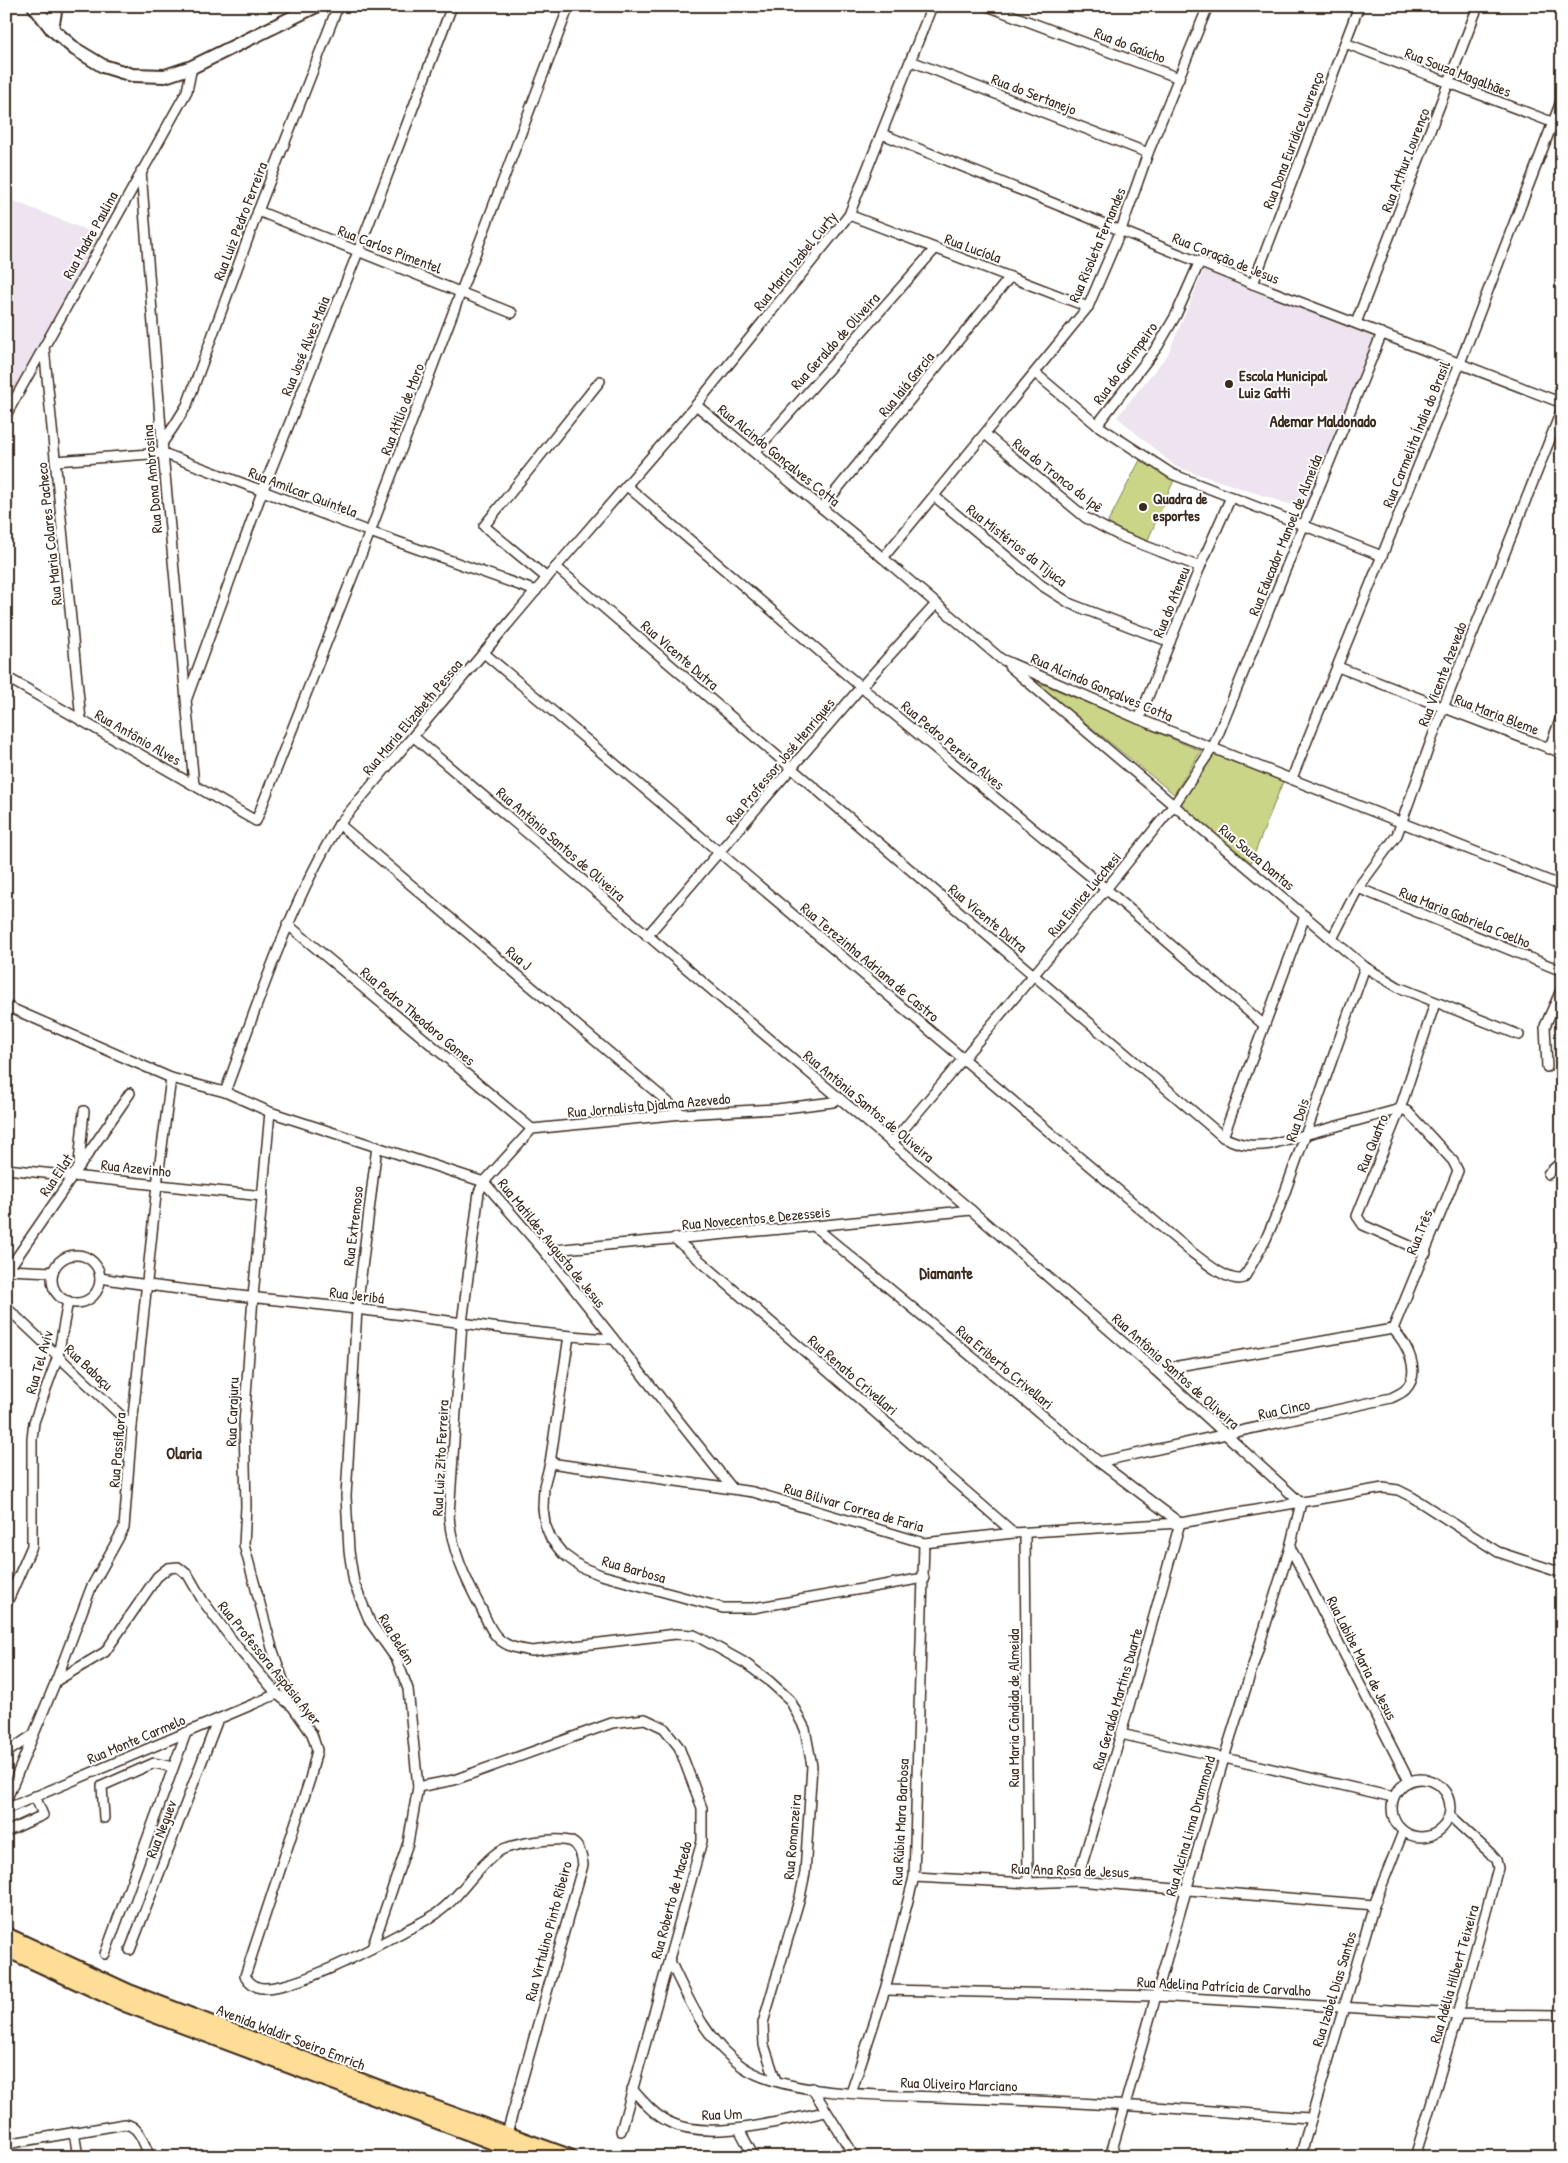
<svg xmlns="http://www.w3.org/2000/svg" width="1568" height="2163" font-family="'Patrick Hand',sans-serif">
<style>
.built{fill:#ede4f0}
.green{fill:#cad588;stroke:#828053}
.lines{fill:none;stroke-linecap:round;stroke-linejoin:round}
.minor-casing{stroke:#3b2a1e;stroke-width:12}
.secondary-casing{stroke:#3b2a1e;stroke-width:16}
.primary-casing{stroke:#3b2a1e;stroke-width:18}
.minor{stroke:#fff;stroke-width:9}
.secondary{stroke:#fff;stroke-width:12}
.primary{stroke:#fedd96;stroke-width:14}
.poi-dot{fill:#3b2a1e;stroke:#fff;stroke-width:2}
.labels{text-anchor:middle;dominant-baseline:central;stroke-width:4;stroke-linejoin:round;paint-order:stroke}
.street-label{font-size:15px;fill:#3b2a1e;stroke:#fff}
.poi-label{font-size:15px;font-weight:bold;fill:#3b2a1e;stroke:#fff;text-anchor:start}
.neighbourhood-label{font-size:16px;font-weight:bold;fill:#3b2a1e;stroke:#fff}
</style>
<rect width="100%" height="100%" fill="#fff"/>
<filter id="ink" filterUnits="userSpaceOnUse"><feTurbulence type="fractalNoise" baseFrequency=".02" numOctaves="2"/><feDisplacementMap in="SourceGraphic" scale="10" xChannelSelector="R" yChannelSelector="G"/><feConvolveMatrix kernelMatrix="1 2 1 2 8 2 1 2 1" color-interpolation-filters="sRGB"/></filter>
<g filter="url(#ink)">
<g class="built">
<polygon points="6,198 99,235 6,403"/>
<polygon points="1204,270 1376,336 1304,509 1176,467 1117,417 1168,354"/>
</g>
<g class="green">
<polygon points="1140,460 1174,480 1147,542 1107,524"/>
<polygon points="1031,679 1201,751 1174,794"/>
<polygon points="1215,753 1284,779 1250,865 1180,805"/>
</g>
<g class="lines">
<defs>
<g id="minor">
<polyline points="987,6 1179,78"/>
<polyline points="1345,43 1562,126"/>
<polyline points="911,61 1148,153"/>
<polyline points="882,134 1253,284 1562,403"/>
<polyline points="141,171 163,453 194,785"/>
<polyline points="258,211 512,313"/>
<polyline points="849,215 1088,307"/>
<polyline points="1253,284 1359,6"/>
<polyline points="1356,323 1478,6"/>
<polyline points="44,347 81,720"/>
<polyline points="1035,373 1097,425 1172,474 1382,556"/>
<polyline points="696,405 883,558 1001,659 1139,719 1562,886"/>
<polyline points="6,415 187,91 192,67"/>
<polyline points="1097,425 1158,346 1176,315 1200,261"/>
<polyline points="985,434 1086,518 1120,536 1200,567"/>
<polyline points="163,442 174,426 187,405 258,211 338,6"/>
<polyline points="755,452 935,249"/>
<polyline points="55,461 163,453 370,532 536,591"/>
<polyline points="627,486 861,687 1106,889 1263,1024"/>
<polyline points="934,496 1041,585 1071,604 1170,642"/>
<polyline points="822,508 1010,277"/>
<polyline points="883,558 1088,307 1121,230 1148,153 1208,6"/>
<path d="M 556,567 L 1223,1137 C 1240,1145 1252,1147 1271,1144 L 1400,1109 L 1407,1111 L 1453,1161 L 1458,1171 L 1393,1329"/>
<polyline points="547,578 484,526 600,381"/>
<path d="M 484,653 L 1190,1251 C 1203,1260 1229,1284 1244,1278 L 1265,1241 L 1279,1209 L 1365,967"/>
<polyline points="1009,666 1365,967 1398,987 1519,1035"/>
<polyline points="1338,667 1562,753"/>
<polyline points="6,677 256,821 370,532 569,6"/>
<polyline points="187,698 262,492 358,252 452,6"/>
<polyline points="1139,719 1200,567 1231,497"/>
<polyline points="414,737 971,1210 1155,1370 1301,1503"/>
<polyline points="1549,749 1562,715"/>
<polyline points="1292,778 1460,363 1562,99"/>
<polyline points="339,824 682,1114"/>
<polyline points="1358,888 1562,971"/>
<polyline points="287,924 532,1129"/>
<polyline points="647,936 861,687 936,604"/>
<polyline points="1332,939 1358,888 1397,835 1443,708 1562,409"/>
<polyline points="6,1006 171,1078 225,1092 270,1112 484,1182 544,1251 732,1488"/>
<polyline points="1547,1067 1545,1026 1562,988"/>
<path d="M 225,1092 C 259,1001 288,908 339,824 L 556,567 L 696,405 L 849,215 L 932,6"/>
<polyline points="270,1112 253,1297 244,1424 246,1506 244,1545 272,1648 292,1706"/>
<polyline points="1223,1137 1305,916"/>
<polyline points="892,1143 1106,889 1174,805 1213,747 1382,333"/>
<polyline points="79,1163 84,1111"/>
<polyline points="6,1169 263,1196"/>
<polyline points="1548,1174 1562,1161"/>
<polyline points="815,1227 1099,1462 1180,1523 1121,1734 1077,1881"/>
<polyline points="674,1238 1014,1533"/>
<path d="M 544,1251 C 686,1237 829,1226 971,1210"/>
<polyline points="1426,1253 1363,1225 1357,1216 1400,1109 1435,1003"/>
<circle cx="76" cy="1279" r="24"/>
<polyline points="6,1270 53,1272"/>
<polyline points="6,1273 130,1093"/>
<path d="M 100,1278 C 185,1292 270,1298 356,1309 C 441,1319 526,1334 612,1339"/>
<polyline points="6,1307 132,1426"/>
<polyline points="569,1336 550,1463 544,1486 543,1508 545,1524 551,1539 563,1554 581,1567 601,1575 723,1608 753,1608 924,1578"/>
<polyline points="1155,1370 1393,1329"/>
<path d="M 1099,1462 L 1391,1398 C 1395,1396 1402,1393 1405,1390 C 1423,1372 1406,1343 1393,1329"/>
<polyline points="550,1463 753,1492 924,1543 1014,1533 1180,1523 1383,1488 1398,1490 1412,1497 1498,1552 1562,1573"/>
<polyline points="1025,1533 1028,1883"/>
<polyline points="1290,1547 1409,1781"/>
<polyline points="6,1605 32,1546 32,1439 34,1422 58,1356 68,1301"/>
<path d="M 56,1681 L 105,1652 L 157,1577 L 168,1568 L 178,1567 L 188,1575 L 203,1601 L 238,1648 L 277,1694 L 292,1706 L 312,1734 L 317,1750 L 310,1779 L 245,1976 C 249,1982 255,1988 263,1988 C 297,1989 371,1949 403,1932 C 414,1926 426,1921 436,1914 C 461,1897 474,1869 498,1852 C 509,1844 559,1836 572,1842 C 580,1846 582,1856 583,1865 L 507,2133"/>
<polyline points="1121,1734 1393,1797"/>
<polyline points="6,1753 33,1735"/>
<circle cx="1421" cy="1808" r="29"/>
<polyline points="418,1787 454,1780 612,1723 645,1719 664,1728 679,1747 702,1808 702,1841 621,2131"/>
<polyline points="6,1801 56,1681 91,1588 124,1528 132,1426 157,1185 171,1078"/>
<polyline points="6,1809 277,1694"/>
<polyline points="104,1818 102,1786 154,1763 173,1767"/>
<polyline points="6,1832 43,1815 35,1796"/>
<polyline points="914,1877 1028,1883 1077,1881 1374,1905"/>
<polyline points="372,1948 408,1843 418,1787 408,1689 397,1660 370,1622 354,1583 349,1551 346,1496 357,1309 377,1146"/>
<polyline points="130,1950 218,1719"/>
<polyline points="105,1954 186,1733"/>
<path d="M 669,1959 C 688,1998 706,2042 743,2067 C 786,2096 884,2095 936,2097 C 989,2099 1042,2101 1095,2104 C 1167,2107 1238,2113 1310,2118"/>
<polyline points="885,1990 1155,1996 1458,2014 1562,2015"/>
<path d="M 776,2081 L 764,2045 L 763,2023 L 800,1897 L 805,1873 L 812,1766 L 805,1729 L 790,1700 L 768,1680 L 745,1663 L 702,1639 L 694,1635 L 676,1634 L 532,1651 C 519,1649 506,1647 497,1637 C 490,1630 486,1619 482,1610 C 466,1580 451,1550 449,1515 L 462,1323 L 479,1192 L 484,1182 L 532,1129 L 682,1114 L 777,1109 L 833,1102 L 839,1098"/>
<polyline points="812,2088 855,2157"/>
<path d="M 632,2089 C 643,2101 654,2115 669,2122 C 710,2142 783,2120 826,2112"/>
<polyline points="851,2093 885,1990 914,1877 924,1543"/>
<polyline points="739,2129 754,2157"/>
<polyline points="74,2132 78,2157"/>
<path d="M 6,2144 L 125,2124 C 140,2126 144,2145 150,2157"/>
<polyline points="1110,2157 1224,1758 1290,1547 1301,1503"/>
<polyline points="1300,2157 1374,1905 1403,1832"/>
<polyline points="1415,2157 1458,2014 1498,1868 1496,1860 1490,1853 1450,1816"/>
</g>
<g id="secondary">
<polyline points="34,6 52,29 75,49 103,66 132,75 165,76 192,67 316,6"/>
<polyline points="52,29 56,6"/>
</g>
<g id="primary">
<polyline points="6,1935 129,1992 382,2089 570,2157"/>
<polyline points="6,1949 125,2004 533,2157"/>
</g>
</defs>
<use href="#minor" class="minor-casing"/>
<use href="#secondary" class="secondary-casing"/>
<use href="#primary" class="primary-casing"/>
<use href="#minor" class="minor"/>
<use href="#secondary" class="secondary"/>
<use href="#primary" class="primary"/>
</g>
</g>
<g class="poi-dot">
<circle cx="1229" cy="384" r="5"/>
<circle cx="1143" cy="507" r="5"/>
</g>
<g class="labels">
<g class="street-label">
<text transform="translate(1130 45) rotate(21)">Rua do Gaúcho</text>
<text transform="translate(1458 72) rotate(21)">Rua Souza Magalhães</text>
<text transform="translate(1034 94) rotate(21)">Rua do Sertanejo</text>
<text transform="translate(1293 140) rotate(-69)">Rua Dona Euridice Lourenço</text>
<text transform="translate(1405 160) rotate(-69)">Rua Arthur Lourenço</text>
<text transform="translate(240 221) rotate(-69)">Rua Luiz Pedro Ferreira</text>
<text transform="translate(90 235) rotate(-61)">Rua Madre Paulina</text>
<text transform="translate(1097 245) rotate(-67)">Rua Risoleta Fernandes</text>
<text transform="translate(973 248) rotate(20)">Rua Lucíola</text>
<text transform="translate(390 249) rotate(21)">Rua Carlos Pimentel</text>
<text transform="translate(1226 258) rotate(22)">Rua Coração de Jesus</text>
<text transform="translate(795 261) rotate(-51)">Rua Maria Izabel Curty</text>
<text transform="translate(835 341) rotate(-48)">Rua Geraldo de Oliveira</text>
<text transform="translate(305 346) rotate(-68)">Rua José Alves Maia</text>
<text transform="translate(1125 363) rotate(-54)">Rua do Garimpeiro</text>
<text transform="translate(906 384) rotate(-51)">Rua Iaiá Garcia</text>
<text transform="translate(402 409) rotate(-69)">Rua Atílio de Moro</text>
<text transform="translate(1416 434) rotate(-68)">Rua Carmelita Índia do Brasil</text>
<text transform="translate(779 455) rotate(39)">Rua Alcindo Gonçalves Cotta</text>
<text transform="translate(1058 475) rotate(38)">Rua do Tronco do Ipê</text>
<text transform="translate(152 479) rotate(-95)">Rua Dona Ambrosina</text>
<text transform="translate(303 492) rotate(21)">Rua Amilcar Quintela</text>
<text transform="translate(49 534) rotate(-96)">Rua Maria Colares Pacheco</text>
<text transform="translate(1285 535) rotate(-68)">Rua Educador Manoel de Almeida</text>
<text transform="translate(1017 545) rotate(38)">Rua Mistérios da Tijuca</text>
<text transform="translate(1171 602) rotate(-68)">Rua do Ateneu</text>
<text transform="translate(680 655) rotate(41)">Rua Vicente Dutra</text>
<text transform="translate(1442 674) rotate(-69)">Rua Vicente Azevedo</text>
<text transform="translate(1102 687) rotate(23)">Rua Alcindo Gonçalves Cotta</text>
<text transform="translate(1497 714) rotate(21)">Rua Maria Bleme</text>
<text transform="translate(412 717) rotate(-50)">Rua Maria Elizabeth Pessoa</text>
<text transform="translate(138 737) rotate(30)">Rua Antônio Alves</text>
<text transform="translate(953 745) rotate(40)">Rua Pedro Pereira Alves</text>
<text transform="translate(780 761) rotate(-50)">Rua Professor José Henriques</text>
<text transform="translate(561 844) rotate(41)">Rua Antônia Santos de Oliveira</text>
<text transform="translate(1257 857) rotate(40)">Rua Souza Dantas</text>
<text transform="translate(1084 894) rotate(-50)">Rua Eunice Lucchesi</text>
<text transform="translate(1465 917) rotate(22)">Rua Maria Gabriela Coelho</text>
<text transform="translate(988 918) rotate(40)">Rua Vicente Dutra</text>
<text transform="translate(519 958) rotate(40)">Rua J</text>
<text transform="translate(870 962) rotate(40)">Rua Terezinha Adriana de Castro</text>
<text transform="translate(418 1016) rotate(40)">Rua Pedro Theodoro Gomes</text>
<text transform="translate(649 1105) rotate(-5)">Rua Jornalista Djalma Azevedo</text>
<text transform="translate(869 1106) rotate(40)">Rua Antônia Santos de Oliveira</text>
<text transform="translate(1297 1120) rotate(-71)">Rua Dois</text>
<text transform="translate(1372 1143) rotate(-68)">Rua Quatro</text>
<text transform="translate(136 1168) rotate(6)">Rua Azevinho</text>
<text transform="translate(56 1175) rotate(-56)">Rua Eilat</text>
<text transform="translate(756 1218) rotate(-5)">Rua Novecentos e Dezesseis</text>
<text transform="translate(353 1226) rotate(-83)">Rua Extremoso</text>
<text transform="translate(1419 1232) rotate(-68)">Rua Três</text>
<text transform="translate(552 1243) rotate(51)">Rua Matildes Augusta de Jesus</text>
<text transform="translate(357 1295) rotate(7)">Rua Jeribá</text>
<text transform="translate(39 1362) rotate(-74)">Rua Tel Aviv</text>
<text transform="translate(89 1367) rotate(43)">Rua Babaçu</text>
<text transform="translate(1005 1367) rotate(40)">Rua Eriberto Crivellari</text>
<text transform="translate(1176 1371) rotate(42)">Rua Antônia Santos de Oliveira</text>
<text transform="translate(853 1375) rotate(41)">Rua Renato Crivellari</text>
<text transform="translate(1284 1409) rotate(-12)">Rua Cinco</text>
<text transform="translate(232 1412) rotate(-88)">Rua Carajuru</text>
<text transform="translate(117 1450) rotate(-85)">Rua Passiflora</text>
<text transform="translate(440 1458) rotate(-87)">Rua Luiz Zito Ferreira</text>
<text transform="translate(854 1507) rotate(16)">Rua Bilivar Correa de Faria</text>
<text transform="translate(634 1569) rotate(16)">Rua Barbosa</text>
<text transform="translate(397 1639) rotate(59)">Rua Belém</text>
<text transform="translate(1362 1658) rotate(63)">Rua Labibe Maria de Jesus</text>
<text transform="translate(270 1663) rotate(51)">Rua Professora Aspásia Ayer</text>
<text transform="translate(1117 1699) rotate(-74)">Rua Geraldo Martins Duarte</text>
<text transform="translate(1013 1708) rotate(-90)">Rua Maria Cândida de Almeida</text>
<text transform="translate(136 1739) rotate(-23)">Rua Monte Carmelo</text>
<text transform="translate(900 1822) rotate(-87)">Rua Rúbia Mara Barbosa</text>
<text transform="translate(1190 1826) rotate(-74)">Rua Alcina Lima Drummond</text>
<text transform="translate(161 1829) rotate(-69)">Rua Neguev</text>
<text transform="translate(792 1837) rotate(-85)">Rua Romanzeira</text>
<text transform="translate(1070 1870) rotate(2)">Rua Ana Rosa de Jesus</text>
<text transform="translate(671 1900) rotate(-75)">Rua Roberto de Macedo</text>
<text transform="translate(548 1931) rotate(-75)">Rua Virtulino Pinto Ribeiro</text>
<text transform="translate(1454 1974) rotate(-74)">Rua Adélia Hilbert Teixeira</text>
<text transform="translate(1224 1986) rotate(3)">Rua Adelina Patrícia de Carvalho</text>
<text transform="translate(1334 1989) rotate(-73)">Rua Izabel Dias Santos</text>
<text transform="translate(291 2037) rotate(21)">Avenida Waldir Soeiro Emrich</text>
<text transform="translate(959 2084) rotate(2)">Rua Oliveiro Marciano</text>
<text transform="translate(722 2114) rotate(-2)">Rua Um</text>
</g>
<g class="poi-label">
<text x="1239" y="375">Escola Municipal<tspan x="1239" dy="17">Luiz Gatti</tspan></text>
<text x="1153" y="498">Quadra de<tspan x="1153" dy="17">esportes</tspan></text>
</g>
<g class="neighbourhood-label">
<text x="1323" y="421">Ademar Maldonado</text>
<text x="946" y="1273">Diamante</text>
<text x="184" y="1453">Olaria</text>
</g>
</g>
<rect width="1568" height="2163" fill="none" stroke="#fff" stroke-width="25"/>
<rect x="12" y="12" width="1543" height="2138" fill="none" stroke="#3b2a1e" stroke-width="2" filter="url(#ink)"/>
</svg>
